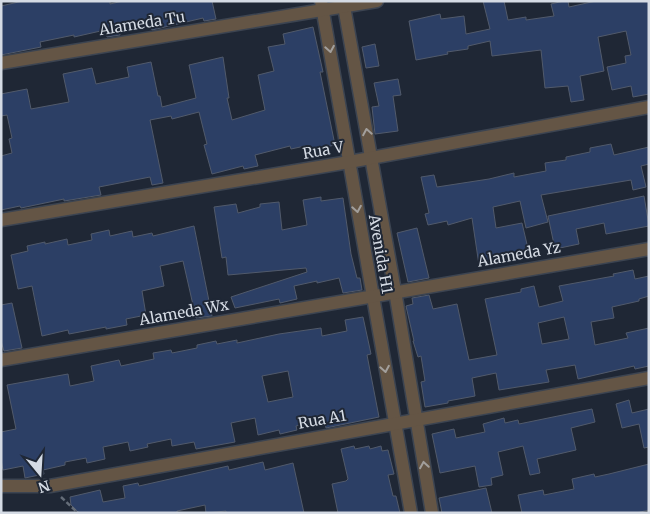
<svg xmlns="http://www.w3.org/2000/svg" width="650" height="514" font-family="Merriweather,serif">
<style>
.building{fill:#2c3f65;stroke:#515a6b;fill-rule:evenodd}
.lines{fill:none;stroke-linecap:round;stroke-linejoin:round}
.minor-casing{stroke:#3c4451;stroke-width:15}
.path{stroke:#656d79;stroke-width:2.5;stroke-dasharray:5 2.5;stroke-linecap:butt}
.minor{stroke:#645545;stroke-width:12}
.oneway{stroke:#a29f9c}
.labels{text-anchor:middle;dominant-baseline:central;stroke-width:4;stroke-linejoin:round;paint-order:stroke}
.street-label{font-size:15px;fill:#d5dbe4;stroke:#1f2735}
</style>
<rect width="100%" height="100%" fill="#1f2735"/>
<g class="building">
<polygon points="23,1 110,1 110,4 123,1 212,1 216,19 204,21 203,18 152,30 150,21 118,26 120,35 107,37 105,30 74,37 74,35 40,42 41,47 1,55 1,6"/>
<polygon points="483,1 504,1 508,20 526,17 526,20 554,16 551,4 564,1 568,1 569,7 596,1 649,1 649,94 633,97 631,86 612,90 607,67 626,63 625,56 631,55 626,31 598,37 604,71 580,76 584,100 571,102 568,86 545,88 541,50 492,56 490,41 468,46 468,49 447,52 448,54 416,60 409,21 440,14 441,19 464,16 466,34 490,29"/>
<polygon points="313,27 323,72 320,72 335,145 306,151 305,146 291,149 290,146 255,155 258,166 244,169 243,166 212,174 204,145 207,144 199,112 172,119 171,116 150,120 163,183 152,185 150,177 99,187 101,195 64,201 64,199 21,208 20,206 1,210 1,156 12,153 9,139 12,138 7,115 1,116 1,94 27,89 31,109 69,102 63,74 92,68 96,84 129,77 127,67 151,62 158,96 160,96 162,107 196,98 189,65 223,57 229,98 227,98 232,120 265,110 258,75 274,71 268,47 285,44 283,34"/>
<polygon points="375,44 379,66 366,68 362,47"/>
<polygon points="398,79 401,95 393,96 398,131 375,134 372,107 379,106 374,83"/>
<polygon points="611,144 614,155 649,147 649,164 641,166 646,187 633,190 631,180 541,195 548,222 526,228 520,201 493,207 496,228 522,223 530,257 479,265 472,218 448,225 447,221 428,225 425,214 429,213 421,177 434,175 437,187 489,179 514,173 514,177 546,171 545,163 566,160 566,157 590,152 590,148"/>
<polygon points="644,196 649,226 606,234 604,223 576,229 579,244 555,249 548,216"/>
<polygon points="321,197 321,201 343,198 351,254 357,278 360,278 362,290 343,293 339,278 317,283 317,281 294,286 297,299 280,303 279,299 235,308 231,297 307,272 306,268 228,275 226,257 222,258 214,207 236,204 238,213 260,207 260,204 279,202 282,230 307,225 303,200"/>
<polygon points="194,226 212,316 196,318 183,261 160,266 164,286 142,291 146,315 126,319 127,325 106,329 106,327 69,334 68,330 42,336 32,286 18,289 11,255 28,251 27,246 45,242 45,244 67,239 68,245 92,240 91,234 109,230 110,236 132,231 133,237 152,233 153,236"/>
<polygon points="417,228 429,278 408,282 397,233"/>
<path d="M 633,270 L 635,279 L 649,276 L 649,296 L 639,299 L 639,301 L 612,307 L 614,318 L 591,322 L 595,345 L 628,338 L 626,333 L 649,328 L 649,366 L 635,369 L 634,366 L 578,379 L 575,365 L 546,370 L 549,382 L 499,390 L 496,373 L 472,378 L 475,396 L 448,401 L 448,403 L 425,407 L 421,382 L 425,381 L 421,356 L 418,357 L 413,341 L 414,341 L 406,306 L 413,304 L 412,298 L 429,295 L 433,309 L 457,304 L 469,360 L 497,355 L 485,299 L 521,292 L 521,289 L 534,286 L 539,307 L 563,301 L 559,286 L 614,276 L 613,274 ZM 564,317 L 569,339 L 542,344 L 538,323 Z"/>
<polygon points="12,303 22,348 4,351 1,341 1,305"/>
<path d="M 363,317 L 371,354 L 367,355 L 379,417 L 326,428 L 324,420 L 296,426 L 297,430 L 280,434 L 279,430 L 258,435 L 255,418 L 231,423 L 235,442 L 196,449 L 194,442 L 172,446 L 171,439 L 147,444 L 148,447 L 130,451 L 128,442 L 103,447 L 105,459 L 87,463 L 86,458 L 65,462 L 65,465 L 43,470 L 44,474 L 25,478 L 23,466 L 3,470 L 1,460 L 1,432 L 16,429 L 7,385 L 68,374 L 70,386 L 94,381 L 91,366 L 119,360 L 121,366 L 154,359 L 153,353 L 171,350 L 172,353 L 197,348 L 197,345 L 216,341 L 217,344 L 237,340 L 237,343 L 279,334 L 321,328 L 322,336 L 347,331 L 345,320 ZM 288,371 L 293,397 L 268,402 L 262,376 Z"/>
<polygon points="629,400 632,413 649,409 649,447 644,448 639,424 622,428 616,404"/>
<polygon points="592,409 595,422 571,428 576,450 537,459 540,473 530,475 523,446 498,452 503,475 491,478 492,485 479,487 475,466 440,473 432,434 454,429 456,438 485,432 483,424 504,418 505,423 518,420 519,424"/>
<polygon points="354,446 355,449 369,446 370,449 381,446 382,451 388,450 394,474 388,475 393,496 396,496 400,513 338,513 332,484 346,481 348,479 341,449"/>
<polygon points="263,462 265,470 293,463 304,513 226,513 226,511 206,513 205,505 177,511 177,513 79,513 71,505 70,497 100,490 103,502 125,498 123,486 138,483 139,486 228,466 229,470"/>
<polygon points="649,464 649,510 636,513 522,513 518,495 543,490 544,495 574,489 572,479 594,474 595,477 609,474"/>
<polygon points="486,488 492,513 442,513 439,498"/>
</g>
<g class="lines">
<defs>
<g id="minor">
<polyline points="321,1 411,513"/>
<polyline points="343,1 395,291 432,513"/>
<polyline points="1,63 377,1"/>
<polyline points="1,220 349,162 649,107"/>
<polyline points="1,360 649,249"/>
<polyline points="1,486 50,486 649,378"/>
</g>
</defs>
<use href="#minor" class="minor-casing"/>
<polyline class="path" points="61,497 78,513"/>
<use href="#minor" class="minor"/>
</g>
<defs><path id="oneway-chevron" d="M-2-3.5L2.5 0L-2 3.5" fill="none" stroke-width="1.6" stroke-linecap="round" stroke-linejoin="round" transform="scale(1.25)"/></defs>
<g class="oneway">
<use href="#oneway-chevron" transform="translate(330 49) rotate(80)"/>
<use href="#oneway-chevron" transform="translate(367 132) rotate(-100)"/>
<use href="#oneway-chevron" transform="translate(357 209) rotate(80)"/>
<use href="#oneway-chevron" transform="translate(385 369) rotate(80)"/>
<use href="#oneway-chevron" transform="translate(424 465) rotate(-99)"/>
</g>
<g class="labels">
<g class="street-label">
<text transform="translate(142 23) rotate(-9)">Alameda Tu</text>
<text transform="translate(323 150) rotate(-10)">Rua V</text>
<text transform="translate(381 254) rotate(80)">Avenida H1</text>
<text transform="translate(519 254) rotate(-10)">Alameda Yz</text>
<text transform="translate(184 312) rotate(-10)">Alameda Wx</text>
<text transform="translate(322 419) rotate(-10)">Rua A1</text>
</g>
</g>
<rect width="650" height="514" fill="none" stroke="#d5dbe4" stroke-width="5"/>
<g transform="translate(40 474) rotate(162)" stroke="#1f2735" stroke-width="4" paint-order="stroke">
<path d="M0-4L9 19L0 12L-9 19Z" fill="#d5dbe4"/>
<text y="-8" font-size="14" font-weight="bold" text-anchor="middle" fill="#d5dbe4">N</text>
</g>
</svg>
